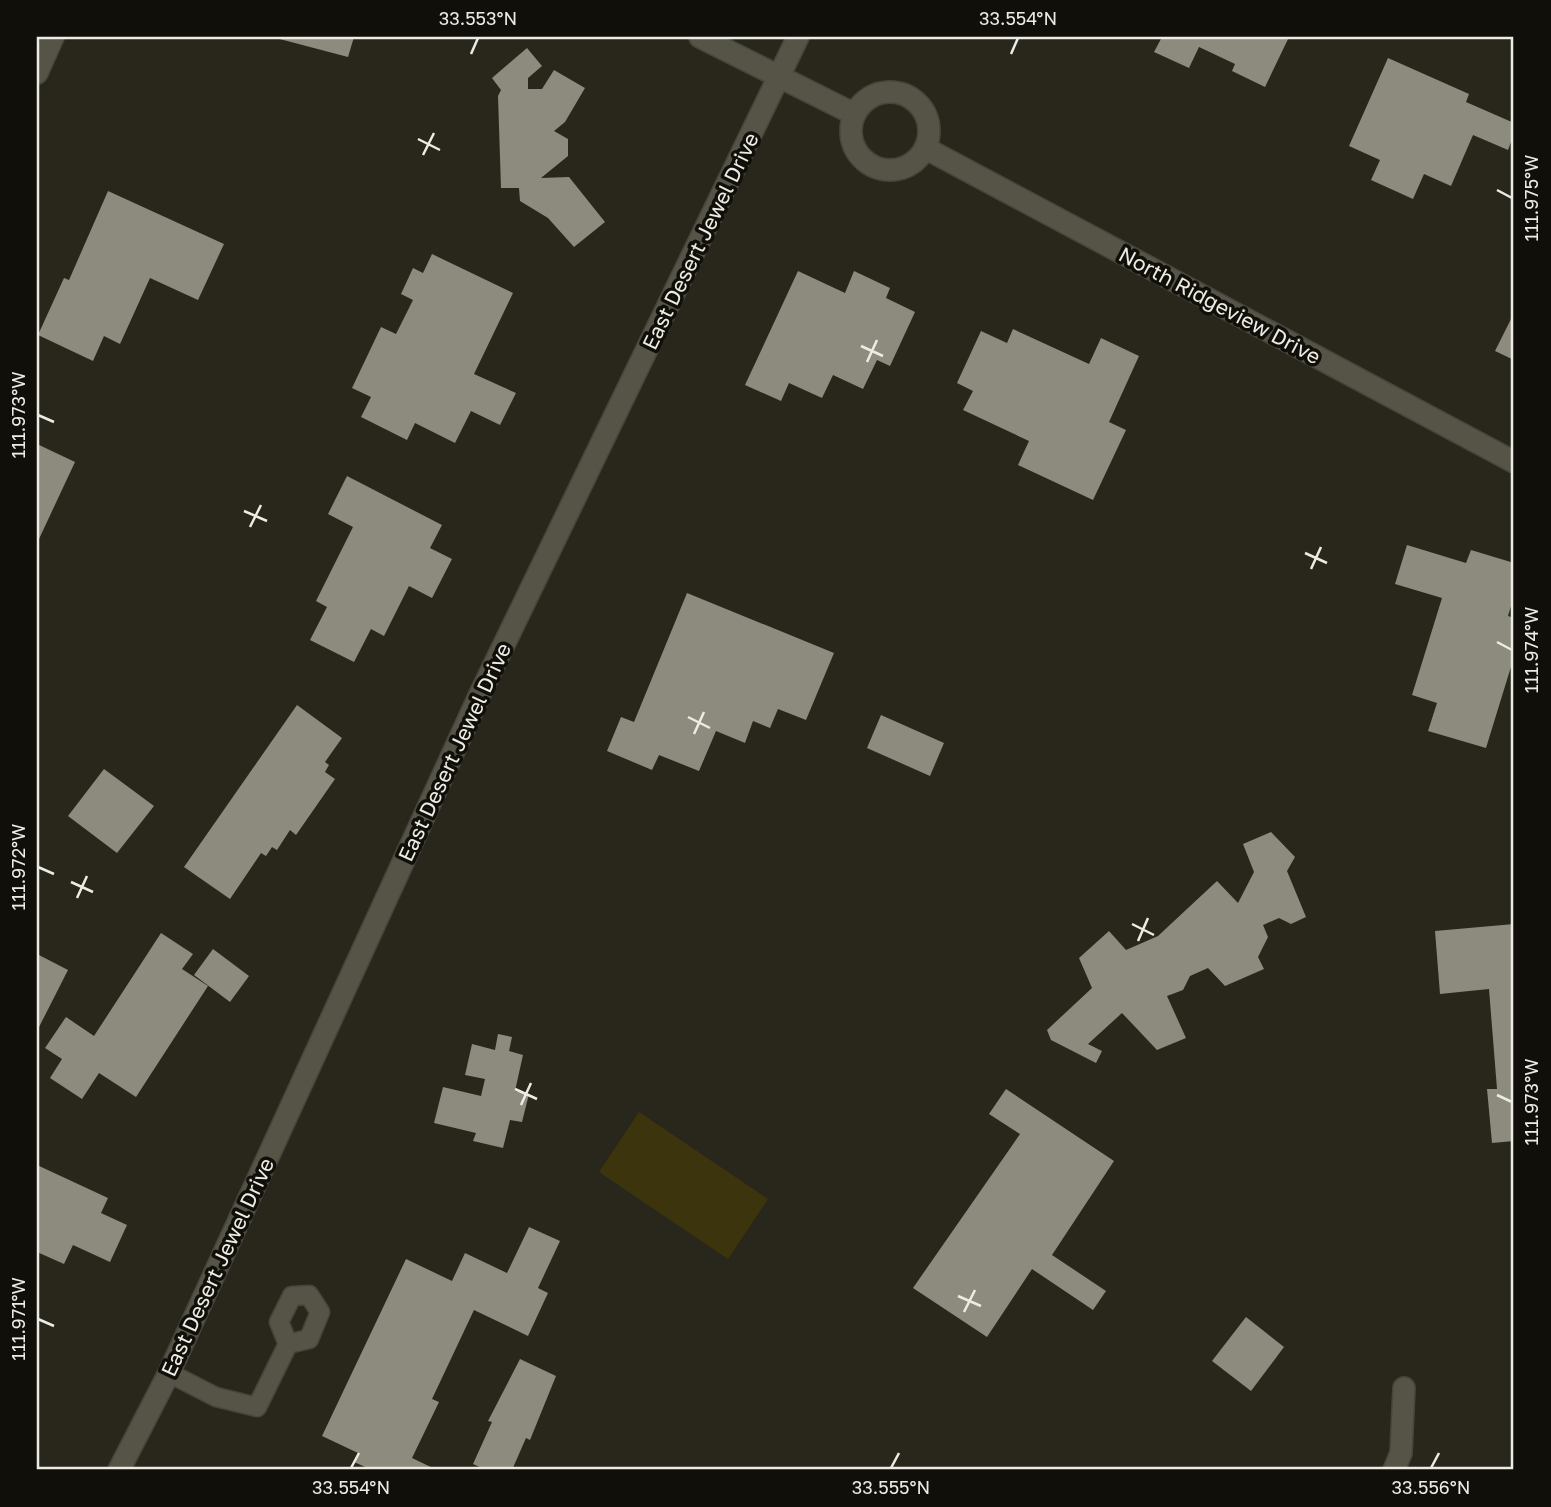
<svg xmlns="http://www.w3.org/2000/svg" width="1551" height="1507" font-family="'Golos Text',sans-serif">
<style>
.green{fill:#3c340d}
.building{fill:#8d8b7d}
.lines{fill:none;stroke-linecap:round;stroke-linejoin:round}
.lane-casing{stroke:#47443b;stroke-width:21}
.street-casing{stroke:#47443b;stroke-width:24}
.lane{stroke:#565347;stroke-width:18}
.street{stroke:#565347;stroke-width:21}
.ticks{fill:none;stroke:#edece4;stroke-width:2.5}
.labels{text-anchor:middle;dominant-baseline:central;stroke-width:7;stroke-linejoin:round;paint-order:stroke}
.street-label{font-size:21px;fill:#edece4;stroke:#100f0a}
.neatline{fill:none;stroke:#edece4;stroke-width:2.5}
.ticks-label{font-size:18px;text-anchor:middle;fill:#edece4}
</style>
<rect width="100%" height="100%" fill="#29271b"/>
<polygon class="green" points="639,1112 768,1199 728,1259 599,1172"/>
<g class="building">
<polygon points="272,37 354,37 348,57"/>
<polygon points="1162,37 1289,37 1265,87 1232,71 1235,64 1199,47 1189,68 1154,52"/>
<polygon points="527,48 542,66 528,78 528,89 542,89 554,70 585,88 565,122 554,131 568,139 568,156 541,178 569,177 605,222 574,247 548,218 520,201 519,188 501,188 498,96 501,90 492,78"/>
<polygon points="1388,58 1469,94 1466,102 1514,123 1514,134 1508,150 1473,135 1451,186 1424,174 1413,199 1371,180 1380,160 1349,146"/>
<polygon points="108,191 224,244 198,300 150,278 120,344 104,336 93,361 38,335 64,278 69,280"/>
<polygon points="432,254 513,293 474,374 516,393 500,425 471,411 455,443 415,423 407,440 361,417 371,397 352,388 381,327 396,334 413,300 401,294 413,268 423,273"/>
<polygon points="798,271 845,293 854,271 890,288 886,298 915,312 890,366 877,360 863,389 833,375 822,398 789,383 781,401 745,385"/>
<polygon points="1514,313 1514,360 1495,351"/>
<polygon points="1013,329 1089,364 1101,338 1139,356 1109,422 1126,430 1093,500 1018,465 1029,441 963,410 973,391 957,383 981,331 1007,343"/>
<polygon points="37,444 75,462 39,539 37,538"/>
<polygon points="347,476 442,525 430,548 452,559 432,598 409,586 384,636 371,629 354,662 310,640 327,607 316,601 353,527 328,514"/>
<polygon points="1407,545 1466,563 1471,550 1514,563 1514,596 1508,616 1514,618 1514,657 1486,748 1428,731 1437,703 1412,695 1442,598 1395,584"/>
<polygon points="687,593 834,653 806,720 778,709 770,728 753,721 745,743 716,731 699,771 659,755 652,770 607,751 621,717 634,722"/>
<polygon points="297,705 342,738 325,762 329,765 325,772 335,779 296,835 290,830 277,850 272,847 266,856 261,853 230,899 184,867"/>
<polygon points="881,715 944,743 930,776 867,748"/>
<polygon points="104,769 154,806 117,853 68,816"/>
<polygon points="1271,832 1295,857 1287,871 1306,917 1291,924 1279,918 1263,925 1268,937 1258,957 1264,969 1225,986 1208,968 1190,976 1183,990 1167,996 1186,1038 1157,1050 1122,1013 1088,1044 1102,1051 1096,1063 1051,1040 1047,1030 1092,988 1079,958 1109,931 1126,950 1158,936 1217,881 1238,903 1254,872 1243,844"/>
<polygon points="1514,924 1514,1141 1492,1143 1487,1089 1497,1089 1489,989 1440,994 1435,931"/>
<polygon points="161,933 193,954 182,969 208,986 136,1097 99,1073 82,1099 50,1078 62,1059 45,1048 66,1017 94,1036"/>
<polygon points="213,949 249,976 230,1002 194,975"/>
<polygon points="37,954 68,970 37,1031"/>
<polygon points="498,1034 512,1037 509,1051 523,1055 515,1091 529,1094 522,1122 510,1120 503,1148 473,1141 476,1133 434,1123 443,1087 481,1096 485,1079 465,1075 472,1044 495,1050"/>
<polygon points="1006,1089 1114,1161 1052,1255 1106,1291 1093,1310 1032,1269 987,1337 913,1288 1020,1134 989,1114"/>
<polygon points="37,1165 108,1198 101,1213 127,1225 110,1262 73,1245 64,1264 37,1252"/>
<polygon points="529,1227 560,1241 538,1288 548,1293 528,1336 474,1310 432,1399 439,1402 412,1458 437,1470 372,1470 354,1462 358,1453 322,1436 406,1259 452,1281 465,1253 507,1273"/>
<polygon points="1246,1317 1284,1347 1251,1391 1212,1361"/>
<polygon points="520,1359 556,1376 530,1440 526,1438 512,1470 486,1470 473,1464 492,1422 488,1421"/>
</g>
<g class="lines">
<defs>
<polyline id="lane" points="169,1373 216,1397 257,1407 288,1344 309,1339 320,1312 309,1295 292,1296 279,1322 288,1344"/>
<g id="street">
<polyline points="700,37 854,114"/>
<polyline points="37,73 53,37"/>
<circle cx="890" cy="131" r="39"/>
<polyline points="925,148 1514,462"/>
<polyline points="119,1470 169,1373 481,692 798,37"/>
<polyline points="1394,1470 1401,1453 1404,1388"/>
</g>
</defs>
<use href="#lane" class="lane-casing"/>
<use href="#street" class="street-casing"/>
<use href="#lane" class="lane"/>
<use href="#street" class="street"/>
</g>
<path class="ticks" d="M 471,54 L 478,38M 1011,54 L 1018,38M 418,139 L 440,150M 423,155 L 434,133M 1497,190 L 1512,198M 861,346 L 883,356M 867,362 L 877,340M 38,415 L 54,422M 244,511 L 267,521M 250,527 L 261,505M 1305,553 L 1327,563M 1311,569 L 1321,547M 1497,642 L 1512,650M 688,717 L 710,728M 694,734 L 704,712M 38,867 L 54,874M 71,882 L 93,892M 77,898 L 87,876M 1132,924 L 1154,935M 1138,941 L 1148,918M 515,1089 L 537,1099M 1497,1095 L 1512,1102M 521,1105 L 531,1083M 958,1296 L 981,1306M 964,1312 L 975,1290M 38,1319 L 54,1326M 351,1468 L 359,1453M 891,1468 L 899,1453M 1431,1468 L 1439,1453"/>
<g class="labels">
<g class="street-label">
<text transform="translate(700 241) rotate(-64)">East Desert Jewel Drive</text>
<text transform="translate(1220 305) rotate(28)">North Ridgeview Drive</text>
<text transform="translate(454 752) rotate(-65)">East Desert Jewel Drive</text>
<text transform="translate(217 1267) rotate(-65)">East Desert Jewel Drive</text>
</g>
</g>
<rect width="1551" height="1507" fill="none" stroke="#100f0a" stroke-width="77"/>
<rect x="38" y="38" width="1474" height="1430" class="neatline"/>
<g class="ticks-label">
<text x="478" y="25">33.553°N</text>
<text x="1018" y="25">33.554°N</text>
<text transform="translate(1532 198) rotate(-90)" y="6">111.975°W</text>
<text transform="translate(19 415) rotate(-90)" y="6">111.973°W</text>
<text transform="translate(1532 650) rotate(-90)" y="6">111.974°W</text>
<text transform="translate(19 867) rotate(-90)" y="6">111.972°W</text>
<text transform="translate(1532 1102) rotate(-90)" y="6">111.973°W</text>
<text transform="translate(19 1319) rotate(-90)" y="6">111.971°W</text>
<text x="351" y="1494">33.554°N</text>
<text x="891" y="1494">33.555°N</text>
<text x="1431" y="1494">33.556°N</text>
</g>
</svg>
